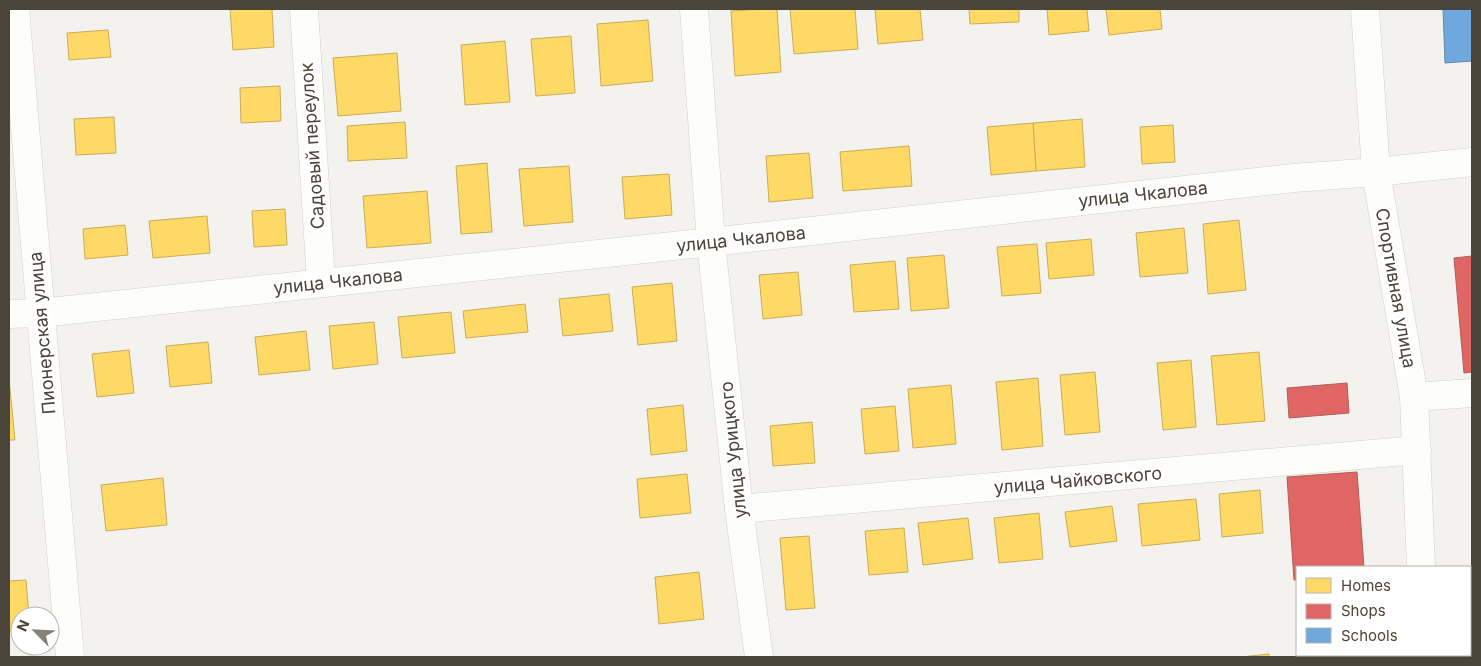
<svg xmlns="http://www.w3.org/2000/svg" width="1481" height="666" font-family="Inter,sans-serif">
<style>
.homes{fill:#ffd966;stroke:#c9ac58}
.shops{fill:#e06666;stroke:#b35c58}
.schools{fill:#6fa8dc;stroke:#648aab}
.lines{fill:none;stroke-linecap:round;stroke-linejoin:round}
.minor-casing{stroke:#d2d0cb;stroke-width:29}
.minor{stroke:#fdfdfc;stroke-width:28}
.labels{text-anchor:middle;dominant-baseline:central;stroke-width:5;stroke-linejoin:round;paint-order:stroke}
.street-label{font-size:18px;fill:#4b4439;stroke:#fff}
</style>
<rect width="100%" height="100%" fill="#f4f2ee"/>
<g class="homes">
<polygon points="230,9 272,9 274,47 233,50"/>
<polygon points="763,9 777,9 781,72 735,76 731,11"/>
<polygon points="790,9 855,9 858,49 794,54"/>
<polygon points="875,9 920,9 923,40 878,44"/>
<polygon points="969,9 1019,9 1019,22 970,24"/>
<polygon points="1047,9 1087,9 1089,31 1049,35"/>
<polygon points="1106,9 1160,9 1162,29 1109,35"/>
<polygon points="648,20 653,81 601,86 597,24"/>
<polygon points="108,30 111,57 69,60 67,33"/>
<polygon points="571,36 575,93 536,96 531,39"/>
<polygon points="505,41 510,102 465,105 461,45"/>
<polygon points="397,53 401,111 338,116 333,58"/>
<polygon points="280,86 281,121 241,123 240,88"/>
<polygon points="114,117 116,153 76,155 74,119"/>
<polygon points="1082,119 1085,167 1036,171 1033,123"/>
<polygon points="405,122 407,158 348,161 347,126"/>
<polygon points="1033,123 1036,171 991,175 987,127"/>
<polygon points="1173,125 1175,162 1142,164 1140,127"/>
<polygon points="909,146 912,186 843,191 840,152"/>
<polygon points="809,153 813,198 769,202 766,156"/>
<polygon points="487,163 492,232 461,234 456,166"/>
<polygon points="569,166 573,222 524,226 519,169"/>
<polygon points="669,174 672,215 625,219 622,177"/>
<polygon points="427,191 431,243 367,248 363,196"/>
<polygon points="285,209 287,245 254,247 252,211"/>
<polygon points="207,216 210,253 153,258 149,221"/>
<polygon points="1239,220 1246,290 1208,294 1203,224"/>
<polygon points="125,225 128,255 85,259 83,229"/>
<polygon points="1184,228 1188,273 1140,277 1136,233"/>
<polygon points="1091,239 1094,275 1049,279 1046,243"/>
<polygon points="1037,244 1041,293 1002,296 997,247"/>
<polygon points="944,255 949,308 911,311 907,258"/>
<polygon points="895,261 899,309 854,312 850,265"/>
<polygon points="798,272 802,315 763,319 759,275"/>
<polygon points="672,283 677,341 638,345 632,287"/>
<polygon points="609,294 613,331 563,336 559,299"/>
<polygon points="525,304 528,332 466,338 463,311"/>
<polygon points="451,312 455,353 402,358 398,317"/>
<polygon points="374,322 378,364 333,369 329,326"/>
<polygon points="306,331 310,370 259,375 255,337"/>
<polygon points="208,342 212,383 170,387 166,346"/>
<polygon points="129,350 134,393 97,397 92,354"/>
<polygon points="1259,352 1265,421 1217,425 1211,356"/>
<polygon points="1191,360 1196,427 1163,430 1157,363"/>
<polygon points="1095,372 1100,432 1065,435 1060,375"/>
<polygon points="1038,378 1043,446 1002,450 996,382"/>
<polygon points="9,379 15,440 9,440"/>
<polygon points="951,385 956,444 913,448 908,389"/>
<polygon points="683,405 687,451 651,455 647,409"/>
<polygon points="895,406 899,451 865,454 861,409"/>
<polygon points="812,422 815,463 773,466 770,426"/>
<polygon points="687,474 691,513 640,518 637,479"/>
<polygon points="163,478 167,525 106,531 101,485"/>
<polygon points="1260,490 1263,533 1222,537 1219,494"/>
<polygon points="1196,499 1200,540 1142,546 1138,504"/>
<polygon points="1112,506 1117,541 1070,547 1065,512"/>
<polygon points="1039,513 1043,559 999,563 994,518"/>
<polygon points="968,518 973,559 923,565 918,523"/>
<polygon points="904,528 908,572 869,575 865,531"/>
<polygon points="809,536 815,608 786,610 780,538"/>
<polygon points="699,572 704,619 659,624 655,577"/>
<polygon points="26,580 29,616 20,616 20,630 9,631 9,581"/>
<polygon points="1269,654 1269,657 1241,657"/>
<polygon points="1318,655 1360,655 1360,657 1319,657"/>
</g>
<g class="shops">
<polygon points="1472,256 1472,372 1464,373 1454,258"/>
<polygon points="1347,383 1349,413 1289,418 1287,388"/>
<polygon points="1357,472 1364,567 1297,567 1297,580 1294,580 1287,477"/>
</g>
<polygon class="schools" points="1443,9 1472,9 1472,61 1445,63"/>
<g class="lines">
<defs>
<g id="minor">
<polyline points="15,9 70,657"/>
<polyline points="304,9 321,283"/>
<polyline points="694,9 711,242 739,509 759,657"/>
<polyline points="1365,9 1376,172 1414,397 1421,567"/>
<polyline points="9,314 40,313 711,242 1294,178 1376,172 1472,162"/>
<polyline points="1414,397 1472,393"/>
<polyline points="739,509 1417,450"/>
<polyline points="1425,655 1425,657"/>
</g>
</defs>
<use href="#minor" class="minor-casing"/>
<use href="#minor" class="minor"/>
</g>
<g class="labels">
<g class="street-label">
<text transform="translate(312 146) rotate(-94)">Садовый переулок</text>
<text transform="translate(1143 194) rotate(-6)">улица Чкалова</text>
<text transform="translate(741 239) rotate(-6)">улица Чкалова</text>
<text transform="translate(338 281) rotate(-6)">улица Чкалова</text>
<text transform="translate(1396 288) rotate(80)">Спортивная улица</text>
<text transform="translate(42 333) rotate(-95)">Пионерская улица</text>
<text transform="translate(733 450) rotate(-96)">улица Урицкого</text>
<text transform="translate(1078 480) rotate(-5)">улица Чайковского</text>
</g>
</g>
<rect width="1481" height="666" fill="none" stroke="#4b4439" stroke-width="20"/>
<rect x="1296" y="566" width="175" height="90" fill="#ffffff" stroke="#b7b4b0"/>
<rect x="1306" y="578" width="25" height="15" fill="#ffd966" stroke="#b7b4b0"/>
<text x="1341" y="591" font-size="15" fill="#4b4439">Homes</text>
<rect x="1306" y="604" width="25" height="15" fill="#e06666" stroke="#b7b4b0"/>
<text x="1341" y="616" font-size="15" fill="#4b4439">Shops</text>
<rect x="1306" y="628" width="25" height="15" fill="#6fa8dc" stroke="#b7b4b0"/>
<text x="1341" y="641" font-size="15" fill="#4b4439">Schools</text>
<g transform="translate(35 631) rotate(294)"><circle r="24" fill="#ffffff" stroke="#b7b4b0"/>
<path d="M0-4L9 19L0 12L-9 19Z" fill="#868178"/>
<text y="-8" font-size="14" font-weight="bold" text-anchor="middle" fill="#4b4439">N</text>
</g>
</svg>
